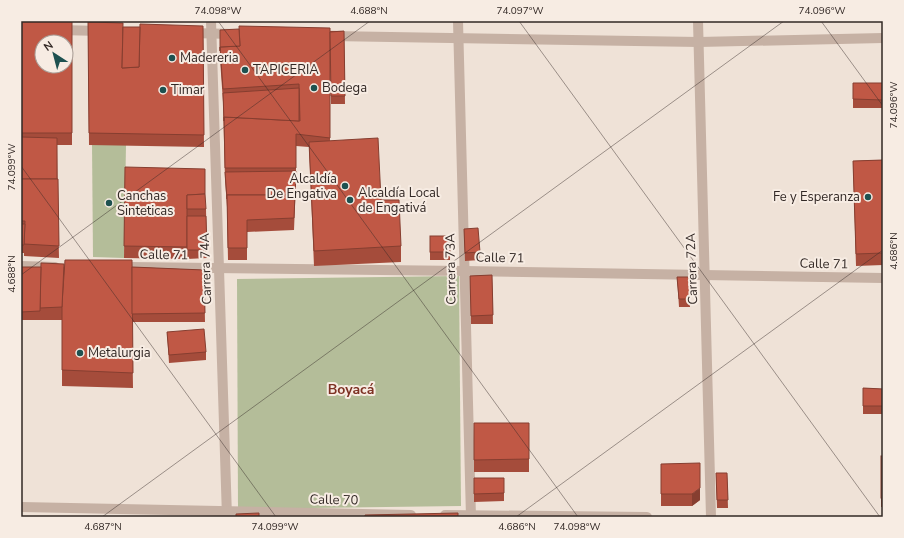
<svg xmlns="http://www.w3.org/2000/svg" width="904" height="538" font-family="'Nunito Sans',sans-serif">
<style>
.green{fill:#b4bd99}
.lines{fill:none;stroke-linecap:round;stroke-linejoin:round}
.minor{stroke:#c6b1a4;stroke-width:10}
.wall{fill:#a54c3b}
.shaded-wall{fill:#863e30}
.building{fill:#c05845;stroke:#863e30;fill-rule:evenodd}
.ticks{fill:none;stroke:#322825;stroke-width:1;stroke-opacity:0.45}
.poi-dot{fill:#1e5150;stroke:#f7ece3;stroke-width:1.5}
.labels{text-anchor:middle;dominant-baseline:central;stroke-width:4;stroke-linejoin:round;paint-order:stroke}
.poi-label{font-size:13px;fill:#322825;stroke:#f7ece3;text-anchor:start}
.street-label{font-size:13px;fill:#322825;stroke:#f7ece3}
.neighbourhood-label{font-size:14px;font-weight:bold;fill:#7d3123;stroke:#f7ece3}
.neatline{fill:none;stroke:#322825;stroke-width:1.5}
.ticks-label{font-size:10px;text-anchor:middle;fill:#322825}
</style>
<rect width="100%" height="100%" fill="#efe2d7"/>
<g class="green">
<polygon points="92,144 126,145 124,258 93,257"/>
<polygon points="459,276 461,506 238,509 237,279"/>
</g>
<g class="lines">
<g class="minor">
<polyline points="211,21 227,517"/>
<polyline points="458,21 471,517"/>
<polyline points="698,21 711,517"/>
<polyline points="59,30 101,31"/>
<polyline points="191,33 233,34"/>
<polyline points="331,36 699,42 883,38"/>
<polyline points="21,266 55,267"/>
<polyline points="129,267 464,271 883,278"/>
<polyline points="21,507 411,515"/>
<polyline points="445,515 647,517"/>
</g>
</g>
<g class="wall">
<polygon points="21,21 72,21 72,145 57,145 59,258 24,256 24,253 21,253"/>
<polygon points="88,22 123,27 140,27 203,26 204,147 89,145"/>
<polygon points="220,30 344,31 345,104 331,104 330,42 330,141 381,200 401,246 401,262 314,266 309,147 296,146 296,180 294,230 247,232 247,260 228,260 227,207 225,180 223,102 220,59"/>
<rect x="853" y="83" width="30" height="25"/>
<polygon points="883,160 883,265 856,266 853,161"/>
<polygon points="125,167 206,209 207,258 187,259 124,258"/>
<polygon points="464,229 480,252 480,260 465,261"/>
<rect x="430" y="236" width="20" height="24"/>
<polygon points="21,267 132,267 204,270 205,322 132,322 133,388 62,386 62,320 21,320"/>
<polygon points="492,275 493,324 471,324 470,276"/>
<polygon points="677,277 690,299 690,307 679,307"/>
<polygon points="167,332 206,352 206,360 169,363"/>
<polygon points="863,388 883,389 883,414 863,414"/>
<rect x="474" y="423" width="55" height="49"/>
<rect x="881" y="456" width="2" height="51"/>
<polygon points="661,464 700,500 692,506 661,506"/>
<polygon points="716,473 727,473 728,508 717,508"/>
<polygon points="474,478 504,478 504,501 474,502"/>
</g>
<polygon class="shaded-wall" points="700,488 700,500 692,506 692,494"/>
<g class="building">
<path d="M 21,21 L 72,21 L 72,133 L 21,133 ZM 42,42 L 66,42 L 66,66 L 42,66 Z"/>
<polygon points="88,22 123,23 122,68 139,67 140,24 203,26 204,135 89,133"/>
<polygon points="239,26 330,28 330,138 296,134 296,168 225,168 224,117 300,121 299,84 223,89 220,47 240,46"/>
<polygon points="123,27 140,27 139,67 122,68"/>
<polygon points="239,29 240,46 220,47 220,51 220,30"/>
<polygon points="344,31 345,96 331,96 330,32"/>
<polygon points="853,83 883,83 883,100 853,99"/>
<polygon points="299,88 299,121 224,117 224,121 223,93"/>
<polygon points="21,137 57,138 57,179 21,179"/>
<polygon points="378,138 381,200 399,200 401,246 314,251 309,142"/>
<polygon points="883,160 883,253 856,254 853,161"/>
<polygon points="125,167 205,169 205,194 187,195 187,247 124,246"/>
<polygon points="296,171 295,199 295,195 227,195 227,199 225,172"/>
<polygon points="21,179 58,179 59,246 24,244 25,221 21,221"/>
<polygon points="205,194 206,209 187,209 187,195"/>
<polygon points="227,195 295,195 294,218 247,220 247,248 228,248"/>
<polygon points="187,216 206,216 207,250 187,250"/>
<polygon points="21,224 25,224 24,245 21,245"/>
<polygon points="478,228 480,252 465,253 464,229"/>
<rect x="430" y="236" width="20" height="16"/>
<polygon points="65,260 132,260 133,373 62,370 62,304"/>
<polygon points="41,263 64,264 62,307 40,308"/>
<polygon points="21,267 41,267 40,311 21,312"/>
<polygon points="132,267 204,270 205,313 132,314"/>
<polygon points="492,275 493,315 471,316 470,276"/>
<polygon points="677,277 689,277 690,299 679,299"/>
<polygon points="204,329 206,352 169,355 167,332"/>
<polygon points="863,388 883,389 883,406 863,406"/>
<polygon points="474,423 529,423 529,459 474,460"/>
<rect x="881" y="456" width="2" height="42"/>
<polygon points="700,463 700,488 692,494 661,494 661,464"/>
<polygon points="716,473 727,473 728,500 717,500"/>
<polygon points="474,478 504,478 504,493 474,494"/>
<polygon points="259,513 259,517 236,517 236,514"/>
<polygon points="458,513 458,517 365,517 365,515"/>
</g>
<path class="ticks" d="M 218,21 L 578,517M 519,21 L 880,517M 821,21 L 883,106M 21,166 L 276,517M 21,275 L 370,21M 102,517 L 784,21M 516,517 L 883,250"/>
<g class="poi-dot">
<circle cx="172" cy="58" r="4"/>
<circle cx="245" cy="70" r="4"/>
<circle cx="314" cy="88" r="4"/>
<circle cx="163" cy="90" r="4"/>
<circle cx="345" cy="186" r="4"/>
<circle cx="868" cy="197" r="4"/>
<circle cx="350" cy="200" r="4"/>
<circle cx="109" cy="203" r="4"/>
<circle cx="80" cy="353" r="4"/>
</g>
<g class="labels">
<g class="poi-label">
<text x="180" y="58">Madereria</text>
<text x="253" y="70">TAPICERIA</text>
<text x="322" y="88">Bodega</text>
<text x="171" y="90">Timar</text>
<text x="337" y="179" text-anchor="end">Alcaldía<tspan x="337" dy="15">De Engativa</tspan></text>
<text x="358" y="193">Alcaldía Local<tspan x="358" dy="15">de Engativá</tspan></text>
<text x="117" y="196">Canchas<tspan x="117" dy="15">Sinteticas</tspan></text>
<text x="860" y="197" text-anchor="end">Fe y Esperanza</text>
<text x="88" y="353">Metalurgia</text>
</g>
<g class="street-label">
<text transform="translate(164 255) rotate(1)">Calle 71</text>
<text transform="translate(500 258) rotate(1)">Calle 71</text>
<text transform="translate(824 264) rotate(1)">Calle 71</text>
<text transform="translate(206 269) rotate(-92)">Carrera 74A</text>
<text transform="translate(451 269) rotate(-91)">Carrera 73A</text>
<text transform="translate(692 269) rotate(-92)">Carrera 72A</text>
<text transform="translate(334 500) rotate(1)">Calle 70</text>
</g>
<g class="neighbourhood-label">
<text x="351" y="389">Boyacá</text>
</g>
</g>
<rect width="904" height="538" fill="none" stroke="#f7ece3" stroke-width="44"/>
<g transform="translate(54 54) rotate(324)"><circle r="19" fill="#f7ece3" stroke="#a89e97"/>
<path d="M0-3L7 15L0 10L-7 15Z" fill="#1e5150"/>
<text y="-6" font-size="11" font-weight="bold" text-anchor="middle" fill="#322825">N</text>
</g>
<rect x="22" y="22" width="860" height="494" class="neatline"/>
<g class="ticks-label">
<text x="218" y="14">74.098°W</text>
<text x="369" y="14">4.688°N</text>
<text x="520" y="14">74.097°W</text>
<text x="822" y="14">74.096°W</text>
<text transform="translate(893 105) rotate(-90)" y="4">74.096°W</text>
<text transform="translate(11 167) rotate(-90)" y="4">74.099°W</text>
<text transform="translate(893 251) rotate(-90)" y="4">4.686°N</text>
<text transform="translate(11 274) rotate(-90)" y="4">4.688°N</text>
<text x="103" y="530">4.687°N</text>
<text x="275" y="530">74.099°W</text>
<text x="517" y="530">4.686°N</text>
<text x="577" y="530">74.098°W</text>
</g>
</svg>
